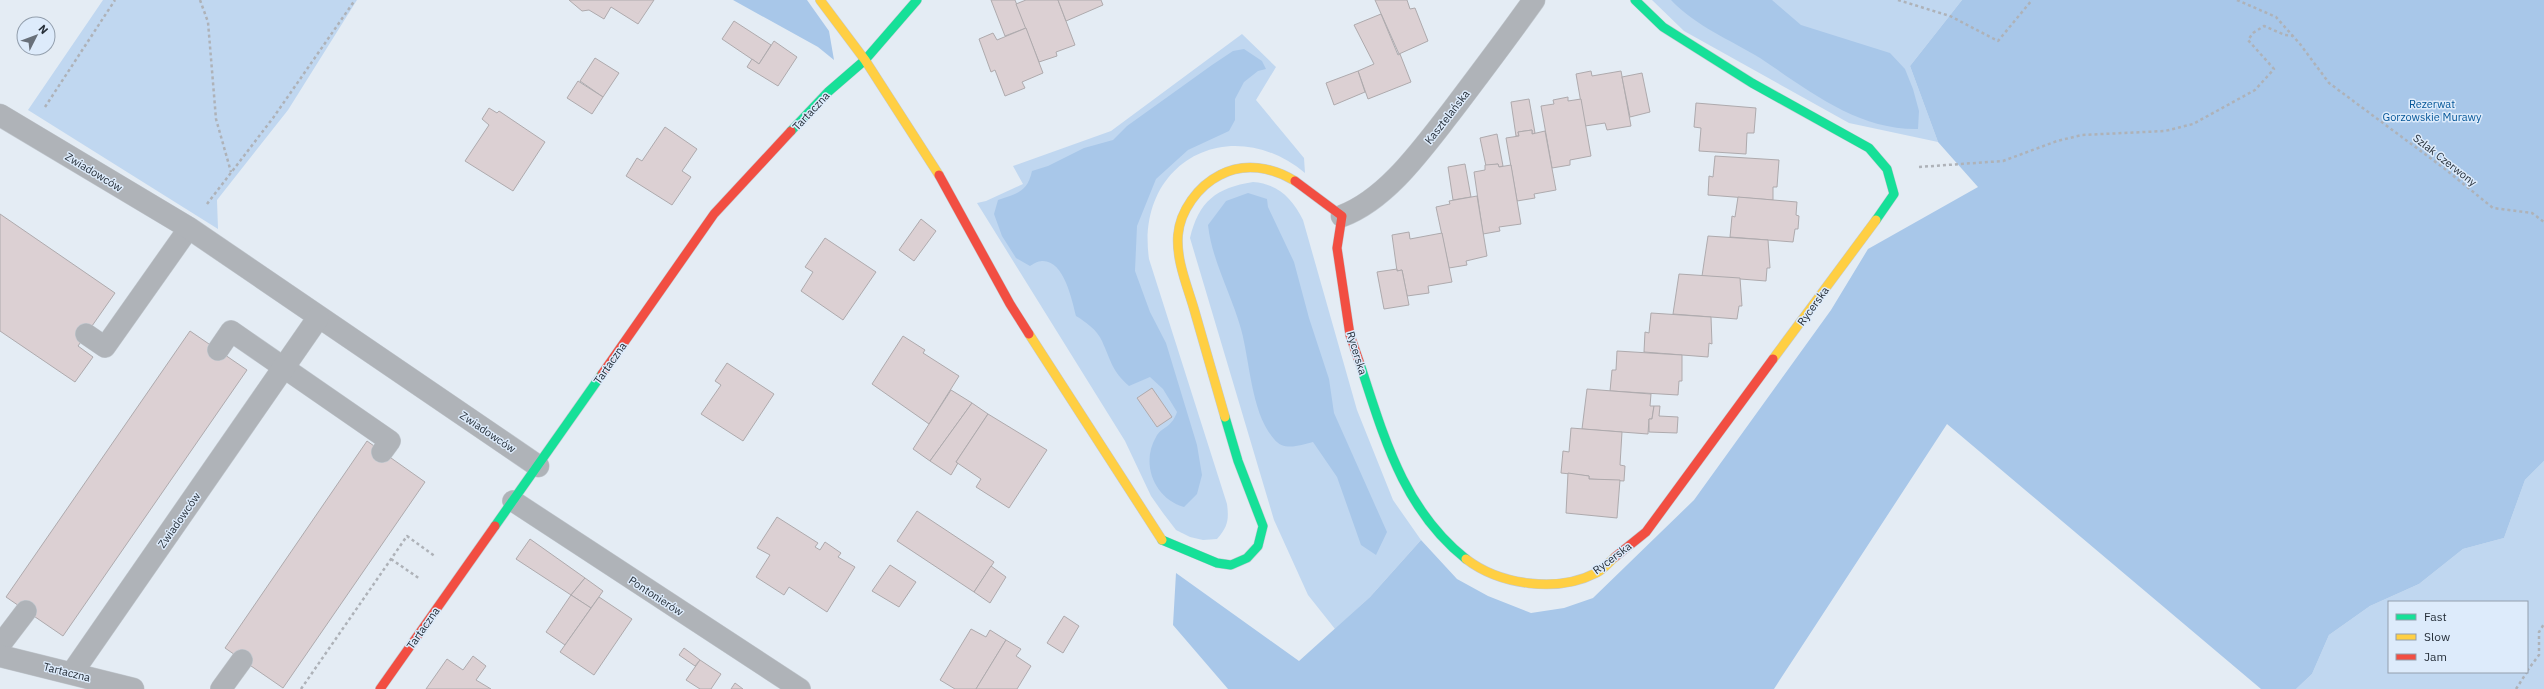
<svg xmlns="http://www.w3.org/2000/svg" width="2544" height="689" font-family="'IBM Plex Sans',sans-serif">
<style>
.green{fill:#c0d7f0;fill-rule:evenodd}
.forest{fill:#a8c7e9}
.building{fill:#dcd0d3;stroke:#aeaaad}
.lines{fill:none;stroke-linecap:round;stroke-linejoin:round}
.lane-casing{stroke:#c3cad1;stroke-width:22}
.street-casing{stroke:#c3cad1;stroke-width:23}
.fast-casing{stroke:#c3cad1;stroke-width:10}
.slow-casing{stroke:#c3cad1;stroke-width:10}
.jam-casing{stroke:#c3cad1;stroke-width:10}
.path{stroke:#aeb2b8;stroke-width:2.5;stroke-dasharray:3 3;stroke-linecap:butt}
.lane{stroke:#afb3b8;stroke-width:21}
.street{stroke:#afb3b8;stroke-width:22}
.fast{stroke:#16e098;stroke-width:9}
.slow{stroke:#ffcf43;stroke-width:9}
.jam{stroke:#f24e42;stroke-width:9}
.labels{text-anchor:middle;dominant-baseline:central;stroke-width:3;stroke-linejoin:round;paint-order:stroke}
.park-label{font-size:11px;fill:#035597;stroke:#ddebfb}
.street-label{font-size:11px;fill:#252e38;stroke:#ddebfb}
</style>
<rect width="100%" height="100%" fill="#e4ecf4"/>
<g class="green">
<polygon points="103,0 357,0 288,110 217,200 218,229 28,110"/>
<polygon points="1652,0 1962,0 1910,66 1938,142 1849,123 1684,31"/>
<path d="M 1242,34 L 1276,67 L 1256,100 L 1304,158 L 1305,173 C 1230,111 1135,162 1149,259 L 1227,504 C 1229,520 1228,526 1217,539 L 1203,540 L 1190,537 L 1176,530 L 1163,513 L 1151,496 L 1125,441 L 977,203 L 986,201 L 1023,184 L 1013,166 L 1111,131 Z"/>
<path d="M 1253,182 C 1278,184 1292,198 1303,220 L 1357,410 L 1393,500 L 1421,540 L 1370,597 L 1335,629 L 1308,595 L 1274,520 L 1190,238 C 1199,201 1216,188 1253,182 Z"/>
<path d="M 2544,461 L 2544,689 L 2296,689 L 2312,674 L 2329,635 L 2370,606 L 2419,584 L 2463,549 L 2504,538 L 2525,480 ZM 2389,602 L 2527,602 L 2527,672 L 2389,672 Z"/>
</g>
<g class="forest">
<polygon points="733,0 807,0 829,31 834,60 818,47"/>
<path d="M 1671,0 L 1772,0 L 1801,25 L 1890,53 L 1905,69 L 1913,89 L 1919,111 L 1918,129 C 1857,130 1808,90 1760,58 C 1729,39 1697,27 1671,0 Z"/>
<polygon points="1962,0 2544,0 2544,461 2525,480 2504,538 2463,549 2419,584 2370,606 2329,635 2312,674 2296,689 2261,689 1947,424 1774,689 1228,689 1173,625 1176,573 1299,661 1370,597 1421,540 1457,579 1488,596 1531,613 1564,608 1593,598 1694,500 1831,310 1868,249 1978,187 1938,142 1910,66"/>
<path d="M 1244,49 L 1262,61 L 1266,69 L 1258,71 L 1244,82 L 1235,99 L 1235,120 L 1229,131 L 1188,150 L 1156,179 L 1137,226 L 1135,271 L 1150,312 L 1166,343 L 1197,445 L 1202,475 L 1197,494 L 1184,507 C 1155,499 1140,464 1156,437 C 1162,426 1171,429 1177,412 L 1163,389 L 1150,377 L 1129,386 C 1112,371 1111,361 1102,341 C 1097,330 1086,322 1076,316 C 1072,300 1064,260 1042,261 C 1038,261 1033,264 1030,266 L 1016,258 L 1002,236 L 994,214 L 998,200 C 1017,193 1027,193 1032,171 L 1048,166 L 1084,148 L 1113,140 L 1127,126 L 1212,65 L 1233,51 Z"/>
<path d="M 1248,193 L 1267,199 L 1268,207 L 1294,262 L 1309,318 L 1329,379 L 1334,413 L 1387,532 L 1376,555 L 1361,545 L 1337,477 L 1313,442 C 1300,445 1284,452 1274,439 C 1251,413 1250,361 1241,329 C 1231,293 1212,261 1208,225 L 1226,201 Z"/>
</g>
<g class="building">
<polygon points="569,0 654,0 638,24 611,7 604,19 589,10 582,11"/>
<polygon points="991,0 1015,0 1026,28 1005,36"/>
<polygon points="1026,0 1058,0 1075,45 1056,52 1057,56 1039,62 1016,4"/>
<polygon points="1058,0 1101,0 1103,5 1066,21"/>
<polygon points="1375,0 1407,0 1410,9 1415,8 1428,41 1399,54"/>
<polygon points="1381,14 1398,55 1400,54 1411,82 1368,99 1358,71 1374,64 1354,25"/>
<polygon points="734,21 771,45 759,64 722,39"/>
<polygon points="1026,28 1043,73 1022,82 1025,88 1005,96 995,70 991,72 979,39 993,33 997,40"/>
<polygon points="774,41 797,57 778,86 747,67 752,59 759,64"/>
<polygon points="595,58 619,73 603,97 580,81"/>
<polygon points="1358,71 1365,92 1334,105 1326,83"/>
<polygon points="1591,71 1592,76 1621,71 1631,126 1607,130 1605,123 1585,126 1576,74"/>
<polygon points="1642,73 1650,112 1630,117 1622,77"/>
<polygon points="578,81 603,97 592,114 567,98"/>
<polygon points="1568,97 1568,101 1581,99 1591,156 1570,160 1570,165 1552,168 1541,106 1554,104 1553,100"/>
<polygon points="1529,99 1535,133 1532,134 1532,130 1518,132 1519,136 1516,136 1511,102"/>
<polygon points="1696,103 1756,108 1754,133 1747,133 1746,154 1699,151 1701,128 1694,127"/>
<polygon points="489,108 497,113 499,111 545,142 513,191 465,161 489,125 482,119"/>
<polygon points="665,127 697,149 682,171 691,177 672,205 626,176 637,158 642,161"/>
<polygon points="1532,130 1532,134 1545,131 1556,190 1534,194 1535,198 1517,201 1506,138 1519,136 1518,132"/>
<polygon points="1497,134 1503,166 1499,167 1498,164 1486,166 1480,138"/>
<polygon points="1715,156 1779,160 1777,187 1773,187 1773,200 1708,195 1709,176 1713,177"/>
<polygon points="1465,164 1471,197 1453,200 1448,167"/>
<polygon points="1498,164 1499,167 1511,165 1521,224 1499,227 1500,231 1483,234 1474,172 1485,170 1485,165"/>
<polygon points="1477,196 1487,256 1466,261 1467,265 1449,268 1436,207 1450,204 1449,201"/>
<polygon points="1738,197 1797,202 1796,215 1799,216 1798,229 1795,229 1793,242 1730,237 1732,216 1735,217"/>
<polygon points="0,214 115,293 78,346 93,357 75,382 0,331"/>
<polygon points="921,219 936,231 914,261 899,250"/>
<polygon points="1409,232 1410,239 1442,233 1452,282 1428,286 1429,293 1407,296 1402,270 1397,271 1392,235"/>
<polygon points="1708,236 1768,240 1770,268 1767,268 1766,281 1702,276"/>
<polygon points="825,238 876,272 843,320 801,291 813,272 805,267"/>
<polygon points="1397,269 1397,271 1402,270 1409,305 1384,309 1377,272"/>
<polygon points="1679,274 1740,278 1742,306 1739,306 1737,319 1673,314"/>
<polygon points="1651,313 1711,317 1712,344 1709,343 1708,357 1644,352 1645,332 1649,333"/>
<polygon points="190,331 247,370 63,636 6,597"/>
<polygon points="903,336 925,350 923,353 959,376 929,424 872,384"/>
<polygon points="1617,351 1682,355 1682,381 1679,381 1678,395 1610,391 1612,370 1616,370"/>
<polygon points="727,363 774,394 743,441 701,414 721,385 715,381"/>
<polygon points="1152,388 1172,417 1157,427 1137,398"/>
<polygon points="1587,389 1651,394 1650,406 1654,406 1652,419 1649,419 1648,434 1582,429"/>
<polygon points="951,390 972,403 930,461 913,449"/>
<polygon points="972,403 988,414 956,462 958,463 951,475 930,461"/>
<polygon points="1654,406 1660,406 1659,416 1678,417 1677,433 1649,432 1649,419 1652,419"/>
<polygon points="988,414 1047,450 1009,508 976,487 981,479 956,462"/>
<polygon points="1571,428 1622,432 1620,465 1625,466 1624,481 1589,479 1589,476 1561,473 1563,451 1569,452"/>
<polygon points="367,441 425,482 283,688 225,648"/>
<polygon points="1568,473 1589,476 1589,479 1620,480 1617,518 1566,513"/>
<polygon points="917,511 994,562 974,592 897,541"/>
<polygon points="777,517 818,543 815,547 820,550 825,542 841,553 838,557 855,567 827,612 789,587 784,595 756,577 770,555 757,548"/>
<polygon points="530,539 585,578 571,595 516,559"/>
<polygon points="890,565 916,582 899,607 872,591"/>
<polygon points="991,566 1006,577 990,603 974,592"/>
<polygon points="585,578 603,591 591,608 571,595"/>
<polygon points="571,595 591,608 565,645 546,632"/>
<polygon points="599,597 632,619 594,675 560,652"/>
<polygon points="1064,616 1079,626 1063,653 1047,643"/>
<polygon points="971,629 986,637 990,630 1006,640 976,689 955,689 940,680"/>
<polygon points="1006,640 1021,649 1016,656 1031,666 1017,689 976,689"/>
<polygon points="684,648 700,660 695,666 679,655"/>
<polygon points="473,656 486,666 476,680 491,689 426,689 447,659 463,670"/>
<polygon points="700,660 721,674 711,689 700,689 686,680"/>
<polygon points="735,683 743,689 731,689"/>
</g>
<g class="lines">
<defs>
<g id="lane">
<polyline points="86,334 105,347 189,228"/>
<polyline points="218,350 231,331 390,441 382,452"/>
<polyline points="513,501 800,689"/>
<polyline points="0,645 26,611"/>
<polyline points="221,689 242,660"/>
</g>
<g id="street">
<polyline points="0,115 189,228 538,466"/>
<path d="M 1342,216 C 1387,199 1422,149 1451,112 C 1479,75 1507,38 1534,0"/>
<polyline points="0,656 133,689"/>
<polyline points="72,673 318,318"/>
</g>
<g id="fast">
<polyline points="1635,0 1663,27 1752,83 1869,148 1887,169 1894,194 1876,220"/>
<polyline points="791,131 828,92 865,60 917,0"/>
<path d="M 1360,364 C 1384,437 1403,509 1466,559"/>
<polyline points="495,526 602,374"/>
<polyline points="1162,540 1217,563 1231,565 1247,558 1258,546 1263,526 1238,461 1225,417"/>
</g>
<g id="slow">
<polyline points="820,0 865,60 939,175"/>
<polyline points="1029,334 1162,540"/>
<polyline points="1773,359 1876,220"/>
<path d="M 1225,417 C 1215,381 1204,345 1194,309 C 1187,285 1176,260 1178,235 C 1180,211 1198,186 1220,175 C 1244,162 1272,167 1295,181"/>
<path d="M 1466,559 C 1500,585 1557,593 1596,573 C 1603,570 1609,562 1615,557"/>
</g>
<g id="jam">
<polyline points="939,175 1010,304 1029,334"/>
<polyline points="1295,181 1342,216 1337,248 1350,335 1360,364"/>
<polyline points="602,374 714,214 791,131"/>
<polyline points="1615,557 1646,532 1773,359"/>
<polyline points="380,689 495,526"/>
</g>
</defs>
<use href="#lane" class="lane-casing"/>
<use href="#street" class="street-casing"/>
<use href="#fast" class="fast-casing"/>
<use href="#slow" class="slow-casing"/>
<use href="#jam" class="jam-casing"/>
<g class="path">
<polyline points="200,0 208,22 216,119 231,172"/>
<polyline points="1898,0 1950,16 1998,41 2032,0"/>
<polyline points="2237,0 2276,17 2300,44 2329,83 2445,169 2493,208 2532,213 2544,222"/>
<polyline points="45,107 115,0"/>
<polyline points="1919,167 2003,161 2057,141 2082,135 2165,131 2193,124 2255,90 2274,69 2248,40 2253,33 2264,26 2285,35 2293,36"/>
<polyline points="207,204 273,118 355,0"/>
<polyline points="391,559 420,579"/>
<polyline points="2527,671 2539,655 2539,632 2544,624"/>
<polyline points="301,689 407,536 436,557"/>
<polyline points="2516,689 2527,672"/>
</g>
<use href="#lane" class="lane"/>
<use href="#street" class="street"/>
<use href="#fast" class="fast"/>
<use href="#slow" class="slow"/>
<use href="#jam" class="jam"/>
</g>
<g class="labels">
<g class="park-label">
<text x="2432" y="104">Rezerwat<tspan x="2432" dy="13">Gorzowskie Murawy</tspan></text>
</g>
<g class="street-label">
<text transform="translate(811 111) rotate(-47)">Tartaczna</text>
<text transform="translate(1447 117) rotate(-52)">Kasztelańska</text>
<text transform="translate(2445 160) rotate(38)">Szlak Czerwony</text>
<text transform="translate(94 172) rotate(31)">Zwiadowców</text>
<text transform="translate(1813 306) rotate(-54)">Rycerska</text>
<text transform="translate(1357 353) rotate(73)">Rycerska</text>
<text transform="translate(610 363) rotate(-55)">Tartaczna</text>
<text transform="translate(488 432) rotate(34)">Zwiadowców</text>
<text transform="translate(179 520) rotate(-55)">Zwiadowców</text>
<text transform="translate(1612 558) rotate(-37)">Rycerska</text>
<text transform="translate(656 596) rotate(33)">Pontonierów</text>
<text transform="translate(423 628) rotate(-55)">Tartaczna</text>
<text transform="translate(67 672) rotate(14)">Tartaczna</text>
</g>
</g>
<rect x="2388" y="601" width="140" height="72" fill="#ddebfb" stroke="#939fad"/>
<rect x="2396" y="614" width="20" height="6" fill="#16e098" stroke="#939fad"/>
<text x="2424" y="621" font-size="12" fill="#252e38">Fast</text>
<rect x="2396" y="634" width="20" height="6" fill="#ffcf43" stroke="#939fad"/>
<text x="2424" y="641" font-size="12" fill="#252e38">Slow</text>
<rect x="2396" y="654" width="20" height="6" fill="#f24e42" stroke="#939fad"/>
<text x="2424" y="661" font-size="12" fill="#252e38">Jam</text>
<g transform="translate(36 36) rotate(48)"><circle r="19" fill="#ddebfb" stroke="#939fad"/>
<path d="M0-3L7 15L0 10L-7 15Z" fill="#68707a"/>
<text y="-6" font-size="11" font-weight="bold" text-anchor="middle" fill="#252e38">N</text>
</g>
</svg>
